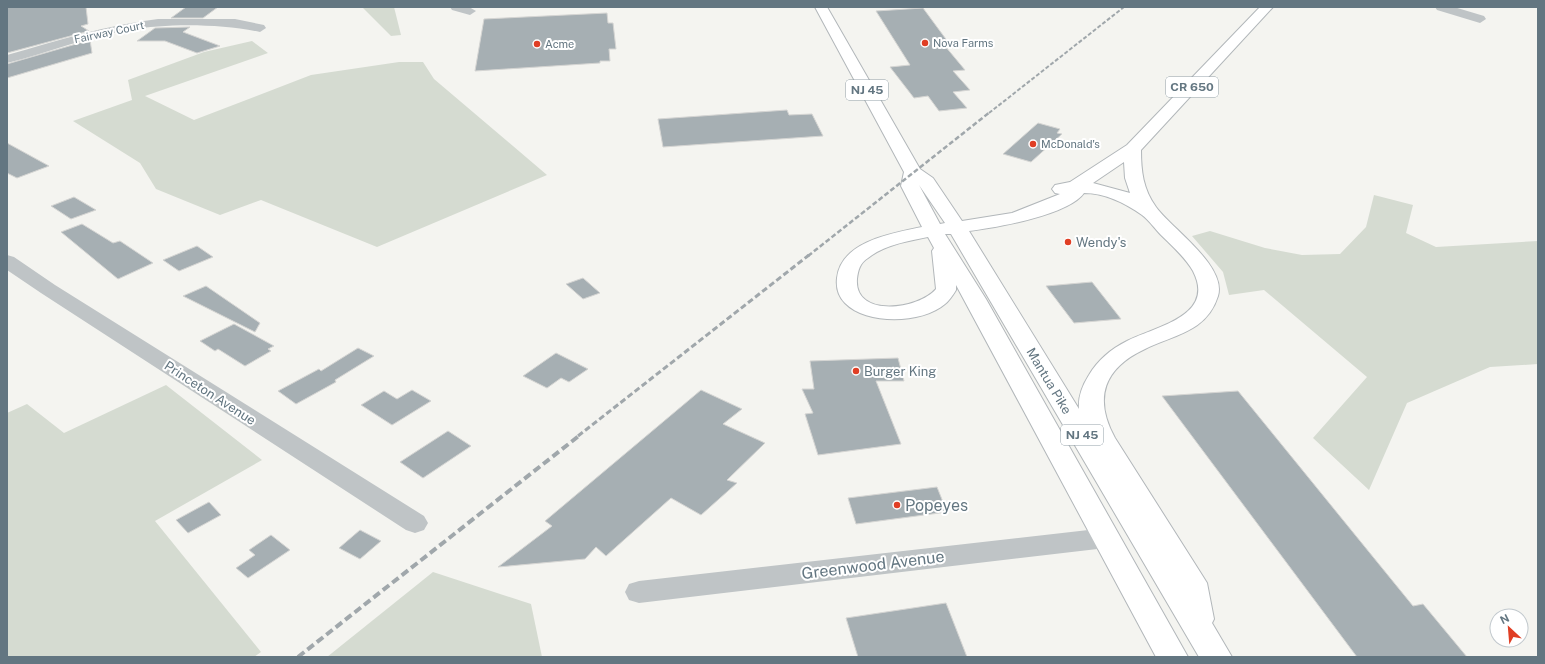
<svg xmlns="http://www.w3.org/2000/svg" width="1545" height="664" font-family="'Public Sans',sans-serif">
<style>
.green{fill:#d5dbd1}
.building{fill:#a6afb3;stroke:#d5d5d3}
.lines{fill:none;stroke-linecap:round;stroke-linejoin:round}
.major-casing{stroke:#b2b7ba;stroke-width:2}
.minor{fill:#bfc4c6;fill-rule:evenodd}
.major{fill:#fff;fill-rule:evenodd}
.rail-far3{stroke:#a0a7ab;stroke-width:2;stroke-dasharray:4 2;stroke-linecap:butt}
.rail-far2{stroke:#a0a7ab;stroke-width:2.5;stroke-dasharray:5 2.5;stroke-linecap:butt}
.rail-far1{stroke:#a0a7ab;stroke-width:3;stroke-dasharray:6 3;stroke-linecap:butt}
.rail{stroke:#a0a7ab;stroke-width:4;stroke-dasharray:8 4;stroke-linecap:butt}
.poi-dot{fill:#e03e24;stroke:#fff;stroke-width:1.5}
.labels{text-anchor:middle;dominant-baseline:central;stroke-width:4;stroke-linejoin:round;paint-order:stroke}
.far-street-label{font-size:11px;fill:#637681;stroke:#fff}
.far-poi-label{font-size:11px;fill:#637681;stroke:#fff;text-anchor:start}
.shield{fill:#fff;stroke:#929fa7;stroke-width:1}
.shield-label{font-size:12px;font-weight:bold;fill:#637681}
.poi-label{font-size:13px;fill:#637681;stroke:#fff;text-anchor:start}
.street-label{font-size:13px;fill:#637681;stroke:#fff}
.near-poi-label{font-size:16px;fill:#637681;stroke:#fff;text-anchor:start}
.near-street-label{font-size:16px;fill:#637681;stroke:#fff}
</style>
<rect width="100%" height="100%" fill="#f4f4f0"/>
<g class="green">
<polygon points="362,7 394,7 401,35 391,36"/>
<polygon points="252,41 268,53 145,96 194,120 311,75 399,62 423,62 434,79 547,175 377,247 261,200 220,215 156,189 140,163 73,121 132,100 128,80 204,52"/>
<polygon points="1374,195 1413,205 1406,233 1436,247 1538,241 1538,364 1490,367 1407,403 1369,490 1313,438 1367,377 1264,290 1229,295 1223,272 1192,236 1210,231 1265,248 1302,255 1340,254 1366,227"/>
<polygon points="166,385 262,460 155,521 261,652 254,657 7,657 7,413 27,404 64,433"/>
<polygon points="433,572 531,604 542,657 327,657"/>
</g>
<g class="building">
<polygon points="7,7 86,7 88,24 81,26 89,31 7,53"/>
<polygon points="186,7 218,7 203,18 171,18"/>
<polygon points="923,8 951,46 945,46 965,70 953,71 970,90 953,92 967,108 939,111 928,96 914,98 890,67 910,65 876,11"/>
<polygon points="607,13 608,23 613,23 616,49 609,49 610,61 600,61 600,63 475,71 484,19"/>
<polygon points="190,27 183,32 220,46 197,53 165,41 137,41 155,28"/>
<polygon points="90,40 92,53 7,78 7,64"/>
<polygon points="787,110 789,115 812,114 823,136 663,147 658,119"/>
<polygon points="1038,123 1060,129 1057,133 1062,134 1031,162 1003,154"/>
<polygon points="7,143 49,166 17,178 7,173"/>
<polygon points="74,197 96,210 71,219 51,206"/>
<polygon points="82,224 113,243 120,241 153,263 118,279 61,232"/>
<polygon points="197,246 213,257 179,271 163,260"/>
<polygon points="583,278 600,293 583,299 566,284"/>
<polygon points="1092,282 1121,319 1074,323 1046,286"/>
<polygon points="206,286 260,323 255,332 183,296"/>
<polygon points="234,324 274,346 268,349 271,351 245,366 218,349 215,351 200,341"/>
<polygon points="358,348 374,356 335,380 336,382 296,404 278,391 319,369 321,371"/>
<polygon points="556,353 588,369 569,382 561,378 547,388 523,376"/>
<polygon points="898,358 904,381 876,381 901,444 818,455 805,414 813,413 802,389 814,389 810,361"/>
<polygon points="412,390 431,401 392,425 361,405 384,391 397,399"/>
<polygon points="701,390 742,409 723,424 765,443 727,480 737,483 701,515 671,498 606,556 596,547 585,559 498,567 552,526 545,521"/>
<polygon points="1238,391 1413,606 1423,604 1467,657 1357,657 1162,396"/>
<polygon points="448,431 471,446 423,478 400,462"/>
<polygon points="937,487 947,512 856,524 848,498"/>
<polygon points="209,502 221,515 188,533 176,520"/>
<polygon points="360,530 381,541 360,559 339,548"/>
<polygon points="271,535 290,550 248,578 236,568 255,555 249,550"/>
<polygon points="946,603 967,657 858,657 846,618"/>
</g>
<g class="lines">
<defs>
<path id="major" d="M 815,7 L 827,7 L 920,169 L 933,178 L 962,221 L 1012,213 L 1060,194 L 1055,193 L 1052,189 L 1055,185 L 1070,182 L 1127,145 L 1260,7 L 1273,7 L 1141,150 C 1141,171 1143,189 1156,207 C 1172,229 1227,266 1218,296 C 1207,332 1173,335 1145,349 C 1104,368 1093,398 1115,438 L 1202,575 L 1207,583 L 1214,619 L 1212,623 L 1232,657 L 1199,657 L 951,234 L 945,234 L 986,299 L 1188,657 L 1156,657 L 956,285 L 956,290 C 953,295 949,301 945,304 C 922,324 866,325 845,303 C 838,296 836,287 837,278 C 841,241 893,233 922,227 L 901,186 L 904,172 ZM 1124,162 L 1125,178 L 1130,193 L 1093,183 ZM 919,185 L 945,223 L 940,224 ZM 1084,193 C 1105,193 1125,203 1142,215 C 1149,220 1155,229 1161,235 C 1172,246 1185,257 1193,271 C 1217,317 1153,327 1127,341 C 1111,349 1098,360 1089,375 C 1082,386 1078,397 1079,409 L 969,231 C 995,228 1069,215 1084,193 ZM 928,237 L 934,248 L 932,251 L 936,289 C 918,310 854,318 857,279 C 858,270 860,263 868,258 C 884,245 908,241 928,237 Z"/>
</defs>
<use href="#major" class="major-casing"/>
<g class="minor">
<polygon points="450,7 469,7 476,11 470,15 452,10"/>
<polygon points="1435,7 1454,7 1484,16 1486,19 1480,23 1437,10"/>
<path d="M 158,19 L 235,19 L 264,25 L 266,28 L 260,32 C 221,24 169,23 130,30 C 88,36 48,53 7,63 L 7,55 C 57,41 106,25 158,19 Z"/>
<polygon points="7,255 14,257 55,285 424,516 428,523 424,530 415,533 406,530 41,293 7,270"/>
<polygon points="1106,528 1115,531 1119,538 1115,545 1106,548 639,603 629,600 625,592 629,584 639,581"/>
</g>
<use href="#major" class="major"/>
<polyline class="rail-far3" points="989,113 1124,7"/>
<polyline class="rail-far2" points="808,256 990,112"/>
<polyline class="rail-far1" points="578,436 809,255"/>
<polyline class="rail" points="298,657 580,435"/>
</g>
<g class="poi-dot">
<circle cx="925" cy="43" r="4"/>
<circle cx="537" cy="44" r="4"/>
<circle cx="1033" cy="144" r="4"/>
<circle cx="1068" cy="242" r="4"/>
<circle cx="856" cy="371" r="4"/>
<circle cx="897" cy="505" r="4"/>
</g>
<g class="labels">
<g class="far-street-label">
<text transform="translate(109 32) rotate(-12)">Fairway Court</text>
</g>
<g class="far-poi-label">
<text x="933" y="43">Nova Farms</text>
<text x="545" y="44">Acme</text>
<text x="1041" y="144">McDonald's</text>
</g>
<g class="shield">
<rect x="1166" y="77" width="52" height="20" rx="3"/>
<rect x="846" y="80" width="42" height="20" rx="3"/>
<rect x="1061" y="425" width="42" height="20" rx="3"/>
</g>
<g class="shield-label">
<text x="1192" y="87">CR 650</text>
<text x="867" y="90">NJ 45</text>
<text x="1082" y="435">NJ 45</text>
</g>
<g class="poi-label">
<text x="1076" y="242">Wendy's</text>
<text x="864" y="371">Burger King</text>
</g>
<g class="street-label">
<text transform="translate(1049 381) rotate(59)">Mantua Pike</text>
<text transform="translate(210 393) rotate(33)">Princeton Avenue</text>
</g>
<g class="near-poi-label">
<text x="905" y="505">Popeyes</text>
</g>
<g class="near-street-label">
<text transform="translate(873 565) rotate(-7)">Greenwood Avenue</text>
</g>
</g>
<rect width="1545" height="664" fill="none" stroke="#637681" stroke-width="16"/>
<g transform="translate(1509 628) rotate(334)"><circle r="19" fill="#ffffff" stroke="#c1c8cd"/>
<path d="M0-3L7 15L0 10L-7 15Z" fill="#e03e24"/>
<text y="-6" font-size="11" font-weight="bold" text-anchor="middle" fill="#637681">N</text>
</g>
</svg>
